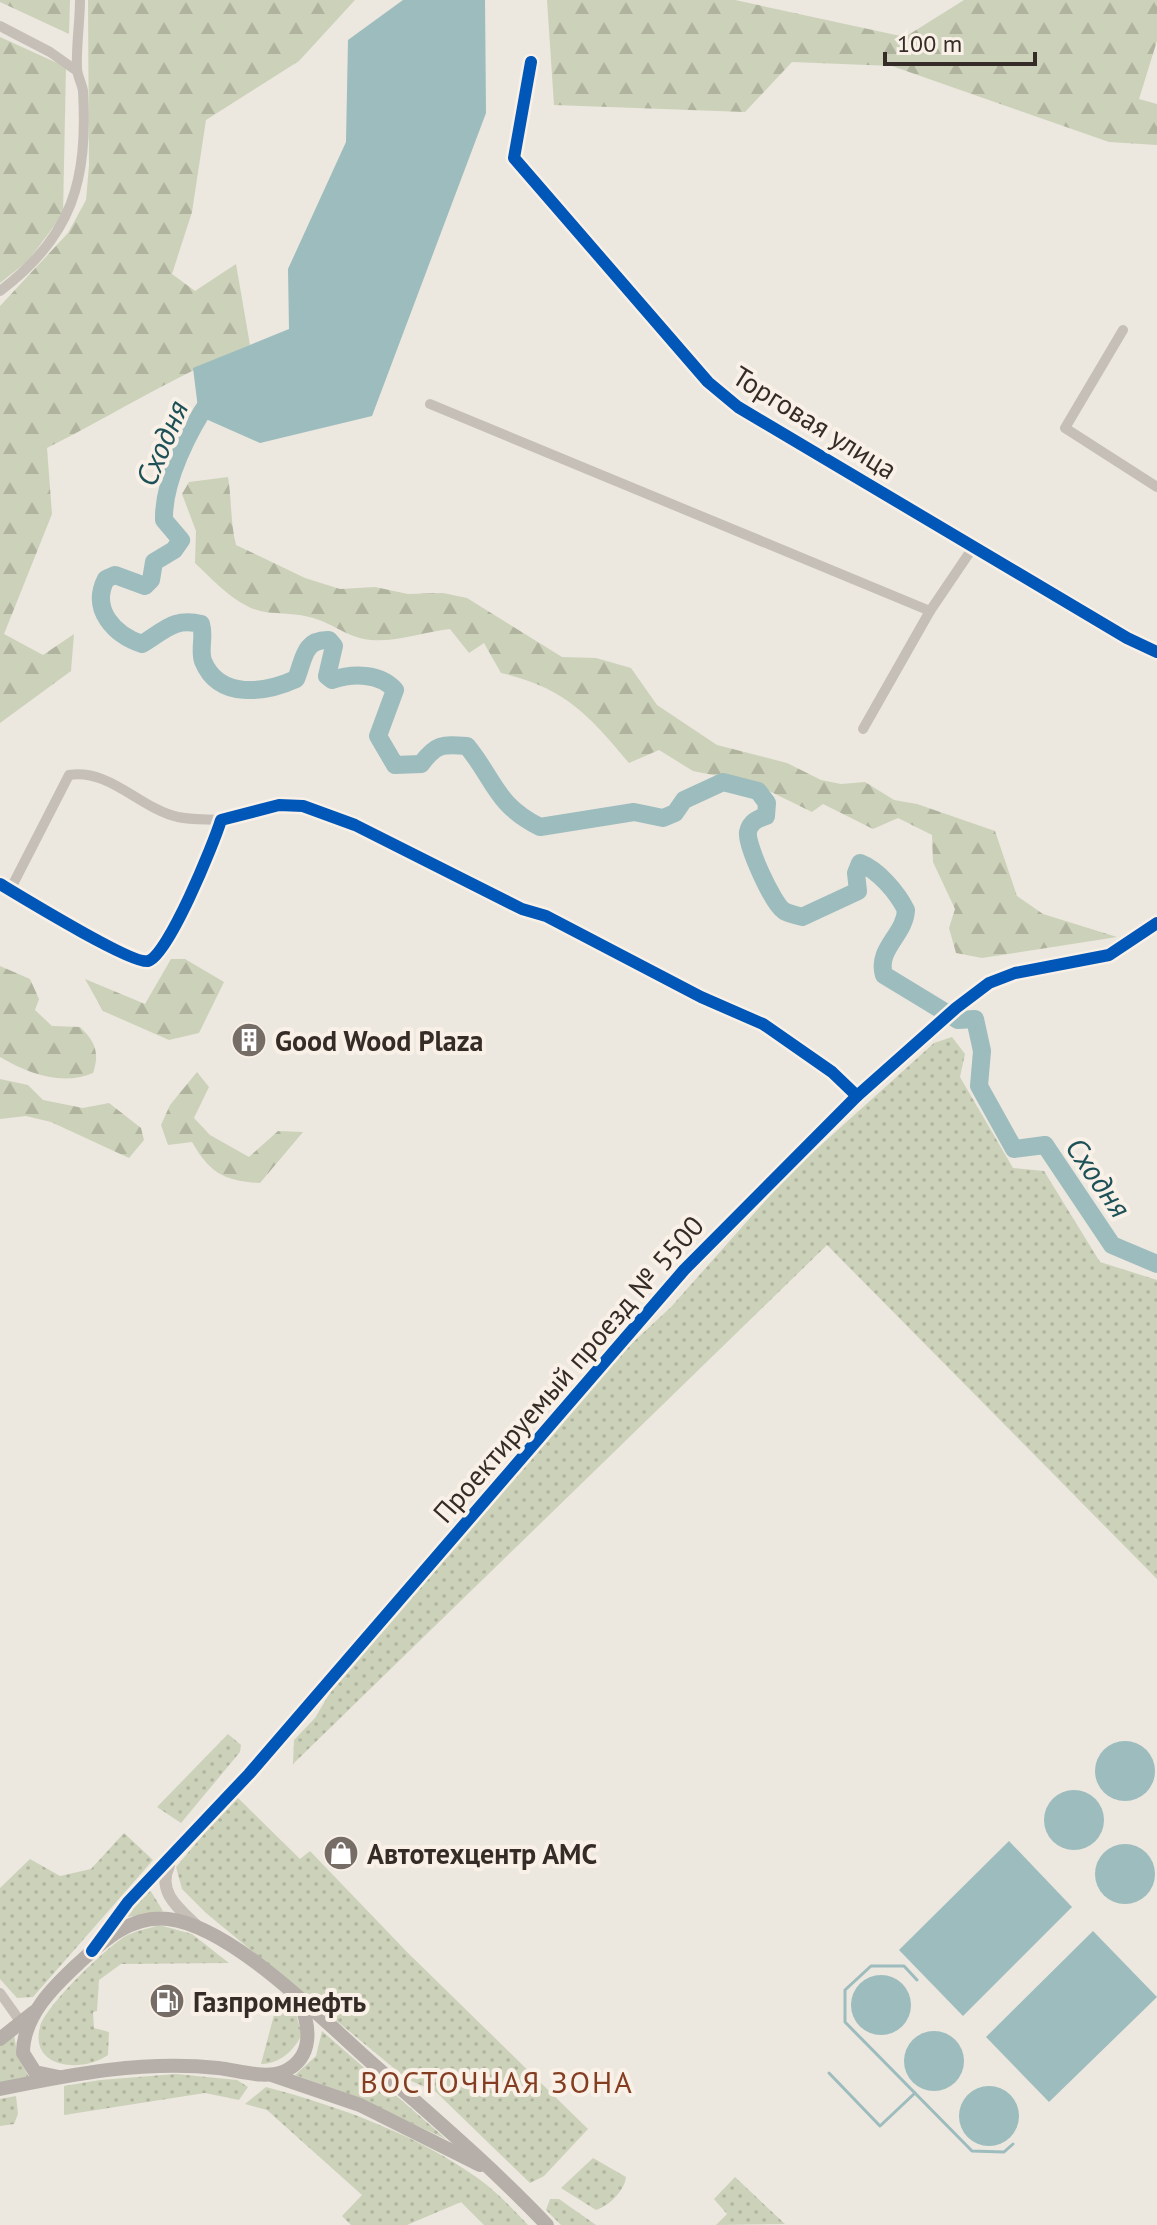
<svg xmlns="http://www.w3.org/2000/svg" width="1157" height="2225" font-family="'PT Sans',sans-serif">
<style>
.grass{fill:url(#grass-dots)}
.forest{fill:url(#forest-firs)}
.water{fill:#9cbcbd}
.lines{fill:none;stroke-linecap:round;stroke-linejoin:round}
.stream{stroke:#9cbcbd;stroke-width:3}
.river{stroke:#9cbcbd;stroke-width:18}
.minor{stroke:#c5bfb8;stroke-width:10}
.tertiary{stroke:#c5bfb8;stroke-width:12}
.secondary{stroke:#b6afa9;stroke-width:14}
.cycleway-casing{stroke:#f9f1e7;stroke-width:17}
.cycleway{stroke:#0057b8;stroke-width:12}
.labels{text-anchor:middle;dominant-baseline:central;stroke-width:8;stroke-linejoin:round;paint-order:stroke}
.street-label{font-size:28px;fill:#362c27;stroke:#f9f1e7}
.poi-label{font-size:28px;font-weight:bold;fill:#362c27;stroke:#f9f1e7;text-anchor:start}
.water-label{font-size:30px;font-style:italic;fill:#1d5057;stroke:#f9f1e7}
.neighbourhood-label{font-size:30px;letter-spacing:2px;fill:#843d21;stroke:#f9f1e7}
</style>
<defs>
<pattern id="grass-dots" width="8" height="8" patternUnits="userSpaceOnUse" patternTransform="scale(2)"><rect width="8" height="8" fill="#ccd2b9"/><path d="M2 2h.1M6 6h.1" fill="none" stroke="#b0b49f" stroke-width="1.8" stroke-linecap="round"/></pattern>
<pattern id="forest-firs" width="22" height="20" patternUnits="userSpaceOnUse" patternTransform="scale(2)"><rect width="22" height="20" fill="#ccd2b9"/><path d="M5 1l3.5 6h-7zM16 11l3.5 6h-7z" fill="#b0b49f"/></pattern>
</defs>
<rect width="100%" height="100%" fill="#ece7df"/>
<g class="grass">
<polygon points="952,1037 965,1054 960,1077 1013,1168 1044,1171 1100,1262 1157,1280 1157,1579 827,1245 293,1764 294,1740 315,1718 331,1691 628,1347 671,1307 790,1173 934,1043"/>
<polygon points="228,1734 241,1745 240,1752 181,1823 157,1807"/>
<polygon points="236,1796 300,1859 310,1851 407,1952 588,2129 544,2176 530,2183 436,2092 407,2079 206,1913 182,1889 176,1867"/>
<polygon points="124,1833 153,1860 33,1997 17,1998 0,1979 0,1888 30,1859 60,1876 91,1869"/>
<polygon points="150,1890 163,1911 128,1917 127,1915"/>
<path d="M 159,1925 L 192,1934 L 229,1963 L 121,1964 L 99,1980 L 97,2011 L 93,2012 L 94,2028 L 109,2032 L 108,2055 C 83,2073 29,2069 40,2027 C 46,2005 104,1950 124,1937 C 134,1931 148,1929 159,1925 Z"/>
<path d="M 279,1996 L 295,2010 L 302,2035 C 292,2052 281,2063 261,2064 Z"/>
<polygon points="322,2031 446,2139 346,2093 295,2075 316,2056"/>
<polygon points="14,2035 18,2057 29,2077 0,2083 0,2045"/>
<polygon points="176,2074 237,2080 248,2087 239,2100 205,2093 64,2115 64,2086 100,2080"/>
<path d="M 266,2087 C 338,2106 418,2135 479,2179 C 497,2192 513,2209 528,2225 L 484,2225 L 461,2202 L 407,2225 L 351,2225 L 342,2216 L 362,2195 L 267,2110 L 245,2104 Z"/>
<polygon points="16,2096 18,2114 14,2124 0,2126 0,2099"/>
<path d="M 593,2158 L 626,2177 C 625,2190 609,2206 596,2210 L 561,2188 Z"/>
<polygon points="735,2177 785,2224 716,2225 727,2214 714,2199"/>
<polygon points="550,2199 559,2199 596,2225 561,2225 546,2210"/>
</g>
<g class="forest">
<polygon points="0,0 70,0 69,34 0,2"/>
<path d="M 88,0 L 355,0 L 299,61 L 206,120 L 192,212 L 172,274 L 195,291 L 236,264 L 250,345 C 179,373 115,414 47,448 L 52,514 L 4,634 L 43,655 L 74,634 L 71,671 L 0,723 L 0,306 L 68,233 L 86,200 L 89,165 Z"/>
<polygon points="547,0 735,0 905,37 964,0 1157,0 1157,41 1139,99 1157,104 1157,145 1109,142 892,66 792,62 745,112 554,105"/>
<polygon points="0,37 66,67 63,214 28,261 0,283"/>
<path d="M 228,477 C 232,501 230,521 236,545 L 305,578 L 340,589 L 375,587 L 408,594 L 443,593 L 467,598 L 562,657 L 596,658 L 631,668 L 657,705 L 717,745 L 787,763 L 821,780 L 841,784 L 865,782 L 894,800 L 917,804 L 995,831 L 1017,896 L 1043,914 L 1117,937 L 982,958 L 956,953 L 949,928 L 955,909 L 933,862 L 932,835 L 898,818 L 873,829 L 823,804 L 812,812 L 753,783 L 693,771 L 659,750 L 629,763 C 588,714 565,688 501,673 L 484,643 L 469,653 L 450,629 C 423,632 397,642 371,640 C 348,638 334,624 313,618 C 297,613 281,614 265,612 C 238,608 213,580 195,563 L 196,531 L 182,494 L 189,482 Z"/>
<polygon points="171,959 185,959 224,982 199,1033 169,1040 103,1011 85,979 145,1004"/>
<path d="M 0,966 L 30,979 L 39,999 L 35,1010 L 52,1026 L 80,1027 C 95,1041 100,1053 93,1073 C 62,1086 29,1074 0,1057 Z"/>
<path d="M 197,1072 L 209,1087 L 194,1118 L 210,1135 L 249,1157 L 278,1131 L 303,1132 L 260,1183 C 224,1181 210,1173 192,1142 L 168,1145 L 161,1125 L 170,1105 Z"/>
<polygon points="0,1079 28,1085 43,1100 83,1108 109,1103 141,1128 144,1140 129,1158 51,1122 26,1116 0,1119"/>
</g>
<g class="water">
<polygon points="403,0 485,0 486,113 372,416 260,443 199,416 193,368 289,329 288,269 346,142 348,40"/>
<circle cx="1125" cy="1771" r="30"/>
<circle cx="1074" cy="1820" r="30"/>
<polygon points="1009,1841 1072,1907 963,2016 899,1950"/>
<circle cx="1125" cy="1874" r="30"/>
<polygon points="1093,1931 1157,1997 1049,2102 986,2037"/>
<circle cx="881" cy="2005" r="30"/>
<circle cx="934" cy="2061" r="30"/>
<circle cx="989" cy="2116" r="30"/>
</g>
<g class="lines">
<g class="stream">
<polyline points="917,1980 904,1966 871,1966 845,1990 845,2022 972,2151 1004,2152 1013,2144"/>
<polyline points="829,2073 880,2126 915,2093"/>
</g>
<path class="river" d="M 211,398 C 189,430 163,481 164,520 L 181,540 L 174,550 L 154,562 L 151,580 L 145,586 L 115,575 L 106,579 C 90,610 115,635 142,644 C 164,631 174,617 201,624 C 205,637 199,649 203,661 C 219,700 265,693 296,679 C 304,660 303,639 329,640 L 334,646 L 327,676 L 332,680 C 353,673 380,673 395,690 L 378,736 L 395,765 L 421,764 C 436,744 442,744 467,746 C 496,782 495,804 540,827 L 634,812 L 663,818 L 675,813 L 684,800 L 723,782 L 758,791 L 767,803 L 766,816 C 757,819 750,822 748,832 C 746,845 773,904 784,911 C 789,914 797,915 802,917 L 858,891 L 856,873 L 860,863 C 878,870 897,892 906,910 C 905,935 876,949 884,975 L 958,1020 L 975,1019 L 982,1051 L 979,1086 L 1014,1149 L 1045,1145 L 1112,1245 L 1157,1264"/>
<g class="minor">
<polyline points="0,26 50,52 77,71"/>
<polyline points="531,62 514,158 708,382 738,407 1127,638 1157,652"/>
<path d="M 0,291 C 73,236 88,180 83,91 C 82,83 77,76 77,68 C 76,45 80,22 80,0"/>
<polyline points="1123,330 1065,428 1157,487"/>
<polyline points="430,404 930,611"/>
<polyline points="863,729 930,611 974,546"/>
<path d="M 0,884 C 20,896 133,965 148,961 C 168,956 214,843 221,820 L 279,805 L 303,806 L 355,825 L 522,909 L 546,916 L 701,997 L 763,1024 L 832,1072 L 857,1096"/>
<path d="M 10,890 L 69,775 C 109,768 141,809 178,817 C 191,820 208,819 221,820"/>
<polyline points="0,1993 20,2021"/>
</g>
<g class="tertiary">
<path d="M 169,1866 C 156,1893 181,1910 199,1928"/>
<polyline points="98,1942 128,1902 249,1774 684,1270 857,1096 956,1008 989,983 1015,973 1109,955 1157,923"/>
</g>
<g class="secondary">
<polyline points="0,2039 34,2012"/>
<polyline points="272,2075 360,2105 480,2165"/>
<path d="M 59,2077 L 35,2072 L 23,2053 C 23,2016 54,1986 79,1963 C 104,1940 131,1915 168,1919 C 232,1926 325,2022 373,2064 C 433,2117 492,2167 547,2225"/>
<path d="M 0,2089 C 73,2074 144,2060 218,2068 C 238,2070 266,2080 285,2071 C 314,2057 310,2026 300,2002"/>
</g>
<defs>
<g id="cycleway">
<polyline points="531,62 514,158 708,382 738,407 1127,638 1157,652"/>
<path d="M 0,884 C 20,896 133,965 148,961 C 168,956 214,843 221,820 L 279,805 L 303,806 L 355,825 L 522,909 L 546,916 L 701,997 L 763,1024 L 832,1072 L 857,1096"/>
<polyline points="92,1951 128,1902 249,1774 684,1270 857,1096 956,1008 989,983 1015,973 1109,955 1157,923"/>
</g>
</defs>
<use href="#cycleway" class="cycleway-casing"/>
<use href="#cycleway" class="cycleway"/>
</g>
<defs>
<symbol id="building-disc" viewBox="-11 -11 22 22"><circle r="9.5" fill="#766d67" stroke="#f9f1e7"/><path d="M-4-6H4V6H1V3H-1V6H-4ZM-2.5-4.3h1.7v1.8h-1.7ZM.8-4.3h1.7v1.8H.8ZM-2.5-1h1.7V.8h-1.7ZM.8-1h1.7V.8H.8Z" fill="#fff"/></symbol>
<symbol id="shop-disc" viewBox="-11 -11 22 22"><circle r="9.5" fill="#766d67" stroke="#f9f1e7"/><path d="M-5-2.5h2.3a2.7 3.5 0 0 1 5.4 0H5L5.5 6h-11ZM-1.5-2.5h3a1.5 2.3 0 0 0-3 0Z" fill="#fff"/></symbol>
<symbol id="fuel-disc" viewBox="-11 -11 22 22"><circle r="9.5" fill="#766d67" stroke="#f9f1e7"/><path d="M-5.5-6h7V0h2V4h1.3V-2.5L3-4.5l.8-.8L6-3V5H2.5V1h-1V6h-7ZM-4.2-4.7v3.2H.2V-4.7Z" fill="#fff"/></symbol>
</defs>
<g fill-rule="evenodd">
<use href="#building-disc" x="229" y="1020" width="40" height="40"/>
<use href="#shop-disc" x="321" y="1833" width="40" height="40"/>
<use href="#fuel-disc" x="147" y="1981" width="40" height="40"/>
</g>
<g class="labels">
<g class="street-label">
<text transform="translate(815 422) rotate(32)">Торговая улица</text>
<text transform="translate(568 1369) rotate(-49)">Проектируемый проезд № 5500</text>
</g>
<g class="poi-label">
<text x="275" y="1040">Good Wood Plaza</text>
<text x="367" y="1853">Автотехцентр АМС</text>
<text x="193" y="2001">Газпромнефть</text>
</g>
<g class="water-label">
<text transform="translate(161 443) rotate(-67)">Сходня</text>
<text transform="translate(1099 1177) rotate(55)">Сходня</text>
</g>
<g class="neighbourhood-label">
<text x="497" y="2081">ВОСТОЧНАЯ ЗОНА</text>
</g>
</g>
<path d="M885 52v12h150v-12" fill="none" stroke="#362c27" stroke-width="4"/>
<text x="897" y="52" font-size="24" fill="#362c27" stroke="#f9f1e7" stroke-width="6" paint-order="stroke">100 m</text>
</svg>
